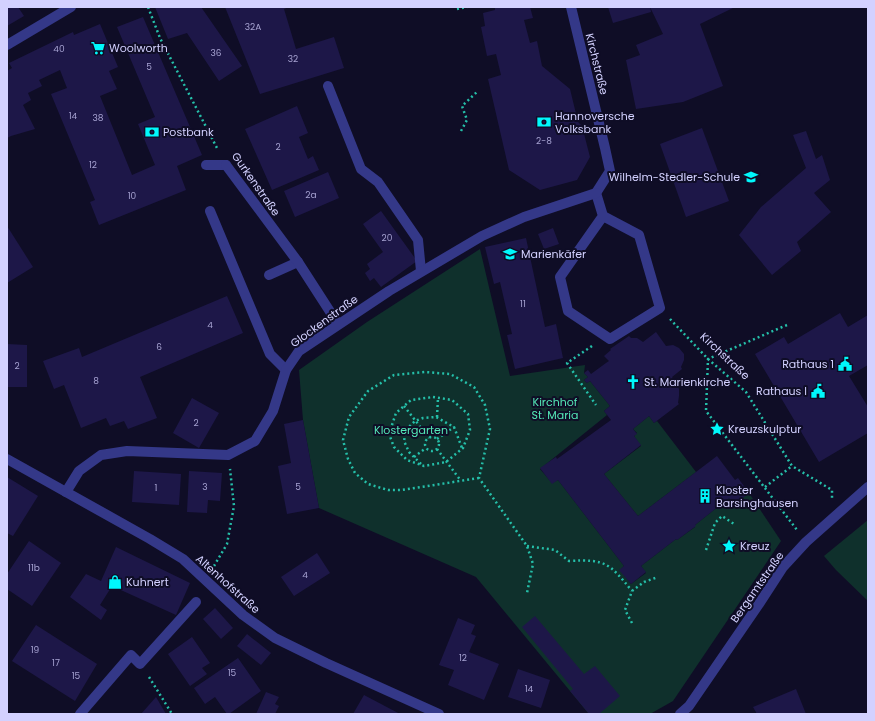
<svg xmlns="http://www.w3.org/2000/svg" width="875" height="721" font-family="Poppins,sans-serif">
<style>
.green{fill:#0f302c}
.building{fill:#1d1748}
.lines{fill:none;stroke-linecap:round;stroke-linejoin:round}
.path{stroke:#25bfa9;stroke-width:2.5;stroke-dasharray:2 3;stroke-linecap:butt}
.service{stroke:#343888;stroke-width:10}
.pedestrian{stroke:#343888;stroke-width:10}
.minor{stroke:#343888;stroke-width:10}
.labels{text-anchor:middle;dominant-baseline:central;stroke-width:4;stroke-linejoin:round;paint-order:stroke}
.number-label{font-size:9px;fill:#a6a2d1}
.poi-label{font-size:11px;fill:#d3d1ff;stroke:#0f0d26;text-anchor:start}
.street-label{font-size:11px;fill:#d3d1ff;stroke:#0f0d26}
.park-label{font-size:11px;fill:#54e8b7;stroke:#0f0d26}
</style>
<rect width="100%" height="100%" fill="#0f0d26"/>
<g class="green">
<polygon points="480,249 510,376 585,365 584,373 588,377 584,380 587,383 590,381 610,406 604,411 607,415 540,469 552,483 558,480 624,566 620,570 631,584 646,573 641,566 676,539 677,540 695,527 695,525 729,498 734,504 749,493 781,541 673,701 650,714 589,714 476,577 319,508 303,420 299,370 367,322"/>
<polygon points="649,416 654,423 657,421 696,472 638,516 604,474 641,446 634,436 637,433 633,429"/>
<polygon points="868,520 868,601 836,570 824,556"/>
</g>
<g class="building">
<polygon points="7,7 18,7 24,16 7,26"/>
<polygon points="155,7 201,7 242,66 219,81 187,33 168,39"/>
<polygon points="225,7 289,7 284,9 296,49 334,37 344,68 260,94"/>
<polygon points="495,7 530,7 533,18 524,20 530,43 537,41 542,66 570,89 578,122 582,126 590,157 577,180 540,190 509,170 488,79 501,75 496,54 487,56 481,27 485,26 483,13 495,10"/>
<polygon points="608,7 650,7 651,12 613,23"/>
<polygon points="650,7 735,7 700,24 723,86 683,102 636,109 626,60 640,55 636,45 663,34"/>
<polygon points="143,17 202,155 177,166 186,190 99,225 90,202 95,200 51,94 67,88 60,70 39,80 42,86 28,93 31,100 23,105 35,129 11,136 7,138 7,71 12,68 9,63 73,32 74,35 100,24 118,67 109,71 117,89 100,96 132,175 155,165 138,124 155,117 117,27"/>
<polygon points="297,106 308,133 299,137 308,159 313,156 319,170 272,190 245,129"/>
<polygon points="702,128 729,201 686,217 660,144"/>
<polygon points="806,131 816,159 822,155 830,180 814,193 831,212 797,242 801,251 772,275 739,235 761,207 806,168 793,135"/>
<polygon points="328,172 339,198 295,217 284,191"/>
<polygon points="381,211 417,261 381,287 374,278 370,281 365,273 370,269 367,264 383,252 363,224"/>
<polygon points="7,226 33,267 7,283"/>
<polygon points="553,228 559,244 544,249 538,234"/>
<polygon points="526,238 545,327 556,324 563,358 515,369 507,335 512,334 500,282 494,284 485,247"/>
<polygon points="227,296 243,333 140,377 157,418 128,429 124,421 110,426 106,418 81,428 64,385 54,389 43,361 79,348 82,357"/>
<polygon points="840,313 848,327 868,315 868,365 849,376 868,407 868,433 819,462 755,354 784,337 788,344"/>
<polygon points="656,332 666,346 673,345 679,348 684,354 684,360 681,367 682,369 672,377 679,389 679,396 678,403 679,404 654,423 649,416 633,429 637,434 634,436 641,445 604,474 638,516 717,456 735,480 738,478 749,493 734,505 729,498 695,525 696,526 677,540 676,539 641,566 646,572 631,584 619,570 624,566 558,480 552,484 540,468 556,457 557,459 611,420 604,411 610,406 590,381 587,383 584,380 588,377 584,373 588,370 591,374 606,363 609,361 604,356 611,350 610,349 629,336 631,338 637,338 643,342"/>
<polygon points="7,344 27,345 27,387 7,387"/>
<polygon points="192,398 219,413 199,448 173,433"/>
<polygon points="303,420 319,508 287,514 278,466 291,463 284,424"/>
<polygon points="134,471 181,474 179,505 132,502"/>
<polygon points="189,471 222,473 220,501 208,500 207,513 187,512"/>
<polygon points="7,477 38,496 13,536 7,533"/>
<polygon points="29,541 61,563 32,606 7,589 7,574"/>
<polygon points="116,547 190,583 176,615 112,586 100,605 107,610 101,620 70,597 86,574 101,581"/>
<polygon points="317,553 330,573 294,596 281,577"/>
<polygon points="215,608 233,628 221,639 203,619"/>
<polygon points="535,616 584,674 595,666 620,696 599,714 589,714 570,691 573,689 522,627"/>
<polygon points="458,618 475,625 471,634 476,636 469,652 499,664 484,700 448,685 454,670 439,665"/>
<polygon points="36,625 97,664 75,701 12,661"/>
<polygon points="247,634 271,653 261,665 237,646"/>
<polygon points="192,637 210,663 202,668 207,674 190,686 168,654"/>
<polygon points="238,658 261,691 229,714 227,714 215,697 205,704 194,688"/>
<polygon points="518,669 550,680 541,708 508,697"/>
<polygon points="796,689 806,714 757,714 753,707"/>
<polygon points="266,692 279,697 275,704 279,706 275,714 256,714"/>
<polygon points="364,695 400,714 353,714"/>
<polygon points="156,697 166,714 141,714"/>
</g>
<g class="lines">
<g class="path">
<polyline points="148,7 160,38 218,150"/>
<polyline points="457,9 467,7"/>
<polyline points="461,131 467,120 462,106 478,91"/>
<polyline points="670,319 708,359 746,392 792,466 832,490 832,498"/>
<polyline points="787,325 708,359 706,411 797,530"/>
<polyline points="592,346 567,363 596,405"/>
<polygon points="433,397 452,400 468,414 470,430 463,448 446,462 424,466 407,460 394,447 389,434 396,413 411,400"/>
<polyline points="404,406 429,438"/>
<polyline points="437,417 438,398"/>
<circle cx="432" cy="444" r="7"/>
<polyline points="437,439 454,427"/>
<polyline points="437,449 461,481"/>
<polyline points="414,457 426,448"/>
<polyline points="421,464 409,452 404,441 406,430 415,421 423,418 436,417 454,427 462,448"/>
<polyline points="479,478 402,490 388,490 368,484 355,473 348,459 343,440 349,417 368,391 394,375 425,372 450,374 474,387 485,405 490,429 479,478 527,546 533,564 527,593"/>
<polyline points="765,487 792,466"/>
<path d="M 527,546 L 555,550 L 569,561 C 606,559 609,563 632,591"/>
<polyline points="706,550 715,523 722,516 734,524"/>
<polyline points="214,566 227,544 234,506 230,469"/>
<polyline points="632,623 625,610 632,591 644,582 658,577"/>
<polyline points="149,677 172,714"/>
</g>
<g class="service">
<polyline points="328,86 361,169 378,182 418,240 421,271"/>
<polyline points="206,165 226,165"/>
<polyline points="210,211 270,354 286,370"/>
<polyline points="269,275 298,262"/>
</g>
<polyline class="pedestrian" points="7,45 71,7"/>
<g class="minor">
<polyline points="571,7 605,148 610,171 596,193"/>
<polyline points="226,165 298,262 338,324"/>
<polyline points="596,193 603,216 639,235 660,308 610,339 568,311 560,277 603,216"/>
<polyline points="7,459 150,539 183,559 243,615 275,638 326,663 439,714"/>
<polyline points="66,492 79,471 101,455 127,451 228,455 255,441 273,411 286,370 299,351 389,291 482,236 524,217 596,193"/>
<polyline points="80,714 131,655 140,664 196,602"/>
<polyline points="680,714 689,706 759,604 783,567 806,542 868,487"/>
</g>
</g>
<defs>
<symbol id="supermarket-bare" viewBox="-9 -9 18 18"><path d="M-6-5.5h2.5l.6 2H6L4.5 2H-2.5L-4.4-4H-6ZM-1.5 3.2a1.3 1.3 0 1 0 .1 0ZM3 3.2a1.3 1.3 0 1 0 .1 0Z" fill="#00f8fc" stroke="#0f0d26" stroke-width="2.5" paint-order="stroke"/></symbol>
<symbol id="bank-bare" viewBox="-9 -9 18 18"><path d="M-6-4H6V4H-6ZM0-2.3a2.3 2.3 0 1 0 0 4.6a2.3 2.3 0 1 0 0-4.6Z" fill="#00f8fc" stroke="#0f0d26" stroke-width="2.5" paint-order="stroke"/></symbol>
<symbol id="school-bare" viewBox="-9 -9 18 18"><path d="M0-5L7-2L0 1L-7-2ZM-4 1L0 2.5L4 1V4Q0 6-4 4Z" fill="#00f8fc" stroke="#0f0d26" stroke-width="2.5" paint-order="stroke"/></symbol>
<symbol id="civic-bare" viewBox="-9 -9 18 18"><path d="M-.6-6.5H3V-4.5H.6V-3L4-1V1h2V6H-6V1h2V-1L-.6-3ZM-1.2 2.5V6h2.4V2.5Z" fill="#00f8fc" stroke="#0f0d26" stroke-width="2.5" paint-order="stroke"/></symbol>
<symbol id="church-bare" viewBox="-9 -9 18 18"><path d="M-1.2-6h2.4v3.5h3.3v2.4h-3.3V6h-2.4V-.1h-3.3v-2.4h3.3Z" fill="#00f8fc" stroke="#0f0d26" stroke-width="2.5" paint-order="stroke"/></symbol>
<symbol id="sight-bare" viewBox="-9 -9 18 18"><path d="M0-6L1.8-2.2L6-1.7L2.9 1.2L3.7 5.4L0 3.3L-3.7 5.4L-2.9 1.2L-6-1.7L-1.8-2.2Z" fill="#00f8fc" stroke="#0f0d26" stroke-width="2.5" paint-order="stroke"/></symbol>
<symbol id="building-bare" viewBox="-9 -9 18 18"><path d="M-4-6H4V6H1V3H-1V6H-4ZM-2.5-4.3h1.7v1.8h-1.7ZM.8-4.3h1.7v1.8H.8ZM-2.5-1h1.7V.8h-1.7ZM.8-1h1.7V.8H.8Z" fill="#00f8fc" stroke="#0f0d26" stroke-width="2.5" paint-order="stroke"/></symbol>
<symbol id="shop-bare" viewBox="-9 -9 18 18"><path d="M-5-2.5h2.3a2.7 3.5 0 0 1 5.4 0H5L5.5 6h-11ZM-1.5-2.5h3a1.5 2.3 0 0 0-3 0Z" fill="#00f8fc" stroke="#0f0d26" stroke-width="2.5" paint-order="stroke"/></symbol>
</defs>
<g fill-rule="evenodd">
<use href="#supermarket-bare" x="88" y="38" width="20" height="20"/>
<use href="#bank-bare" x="534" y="112" width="20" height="20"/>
<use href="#bank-bare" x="142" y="122" width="20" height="20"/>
<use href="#school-bare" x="741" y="167" width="20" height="20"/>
<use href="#school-bare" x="500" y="244" width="20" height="20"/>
<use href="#civic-bare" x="835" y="354" width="20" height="20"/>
<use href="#church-bare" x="623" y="372" width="20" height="20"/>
<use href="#civic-bare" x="808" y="381" width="20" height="20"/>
<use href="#sight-bare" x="707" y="419" width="20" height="20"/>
<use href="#building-bare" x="695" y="486" width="20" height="20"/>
<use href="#sight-bare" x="719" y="536" width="20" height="20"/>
<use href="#shop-bare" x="105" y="572" width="20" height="20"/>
</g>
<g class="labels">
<g class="number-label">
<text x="253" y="27">32A</text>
<text x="59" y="49">40</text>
<text x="216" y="53">36</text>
<text x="293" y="59">32</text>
<text x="149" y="67">5</text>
<text x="73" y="116">14</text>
<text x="98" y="118">38</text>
<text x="544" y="141">2-8</text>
<text x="278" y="147">2</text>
<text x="93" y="165">12</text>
<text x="311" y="195">2a</text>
<text x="132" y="196">10</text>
<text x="387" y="238">20</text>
<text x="523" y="304">11</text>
<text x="210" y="325">4</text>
<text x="159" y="347">6</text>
<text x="17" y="366">2</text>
<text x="96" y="381">8</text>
<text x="196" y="423">2</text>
<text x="205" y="487">3</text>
<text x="298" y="487">5</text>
<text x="156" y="488">1</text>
<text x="34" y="568">11b</text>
<text x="305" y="575">4</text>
<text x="35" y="650">19</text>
<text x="463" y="658">12</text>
<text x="56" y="663">17</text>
<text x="232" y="673">15</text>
<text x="76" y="676">15</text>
<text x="529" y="689">14</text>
</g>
<g class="poi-label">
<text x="109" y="48">Woolworth</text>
<text x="555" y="116">Hannoversche<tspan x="555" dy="13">Volksbank</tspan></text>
<text x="163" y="132">Postbank</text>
<text x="740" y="177" text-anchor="end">Wilhelm-Stedler-Schule</text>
<text x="521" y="254">Marienkäfer</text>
<text x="834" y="364" text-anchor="end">Rathaus 1</text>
<text x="644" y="382">St. Marienkirche</text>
<text x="807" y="391" text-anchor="end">Rathaus I</text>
<text x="728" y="429">Kreuzskulptur</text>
<text x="716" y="490">Kloster<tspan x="716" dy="13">Barsinghausen</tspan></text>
<text x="740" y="546">Kreuz</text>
<text x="126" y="582">Kuhnert</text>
</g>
<g class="street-label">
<text transform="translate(597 64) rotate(76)">Kirchstraße</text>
<text transform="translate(256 184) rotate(55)">Gurkenstraße</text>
<text transform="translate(324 321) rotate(-36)">Glockenstraße</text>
<text transform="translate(725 356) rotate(43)">Kirchstraße</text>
<text transform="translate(228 584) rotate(42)">Altenhofstraße</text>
<text transform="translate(757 587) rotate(-55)">Bergamtstraße</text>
</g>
<g class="park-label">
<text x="555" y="402">Kirchhof<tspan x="555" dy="13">St. Maria</tspan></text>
<text x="411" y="430">Klostergarten</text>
</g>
</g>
<rect width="875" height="721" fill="none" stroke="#d3d1ff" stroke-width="16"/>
</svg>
